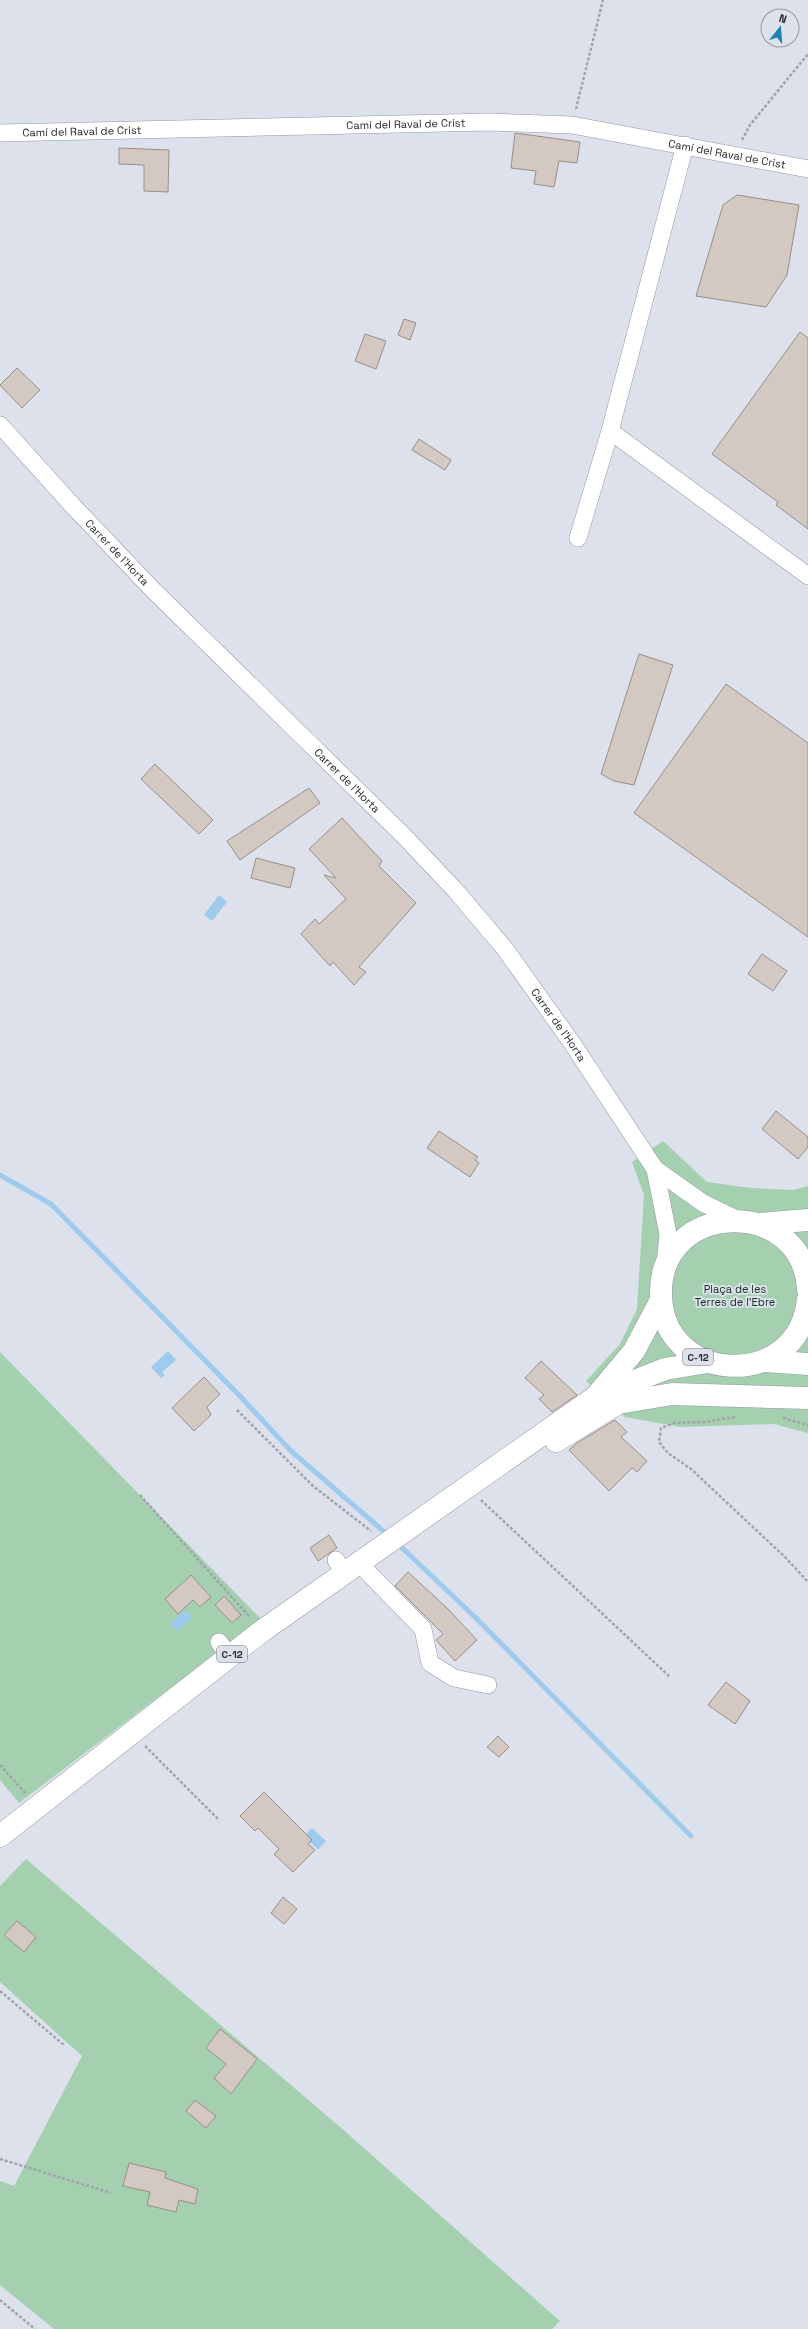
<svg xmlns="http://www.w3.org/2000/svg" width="808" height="2329" font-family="'Space Grotesk',sans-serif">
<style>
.green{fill:#a5d0b0}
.water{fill:#9ecbed}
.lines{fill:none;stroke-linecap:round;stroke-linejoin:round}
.stream{stroke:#9ecbed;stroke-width:5}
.building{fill:#d4c9c2;stroke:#988e87}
.minor-casing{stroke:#9397a1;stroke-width:18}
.major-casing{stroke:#9397a1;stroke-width:23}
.path{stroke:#9fa3ab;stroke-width:2.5;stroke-dasharray:3 2;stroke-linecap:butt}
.minor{stroke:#fff;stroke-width:17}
.major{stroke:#fff;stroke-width:22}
.labels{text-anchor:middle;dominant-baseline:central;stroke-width:4;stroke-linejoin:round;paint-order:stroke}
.shield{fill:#dce1eb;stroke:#5e6167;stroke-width:1}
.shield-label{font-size:10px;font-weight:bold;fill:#282a2e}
.street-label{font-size:11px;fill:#282a2e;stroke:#dce1eb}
.park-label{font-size:11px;fill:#0e321c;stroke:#dce1eb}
</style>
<rect width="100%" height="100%" fill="#dce1eb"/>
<g class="green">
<polygon points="663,1141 707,1182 751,1188 793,1190 808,1186 808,1433 774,1424 680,1427 625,1417 586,1381 620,1344 637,1309 644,1195 632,1162"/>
<polygon points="0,1352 261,1619 19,1803 0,1780"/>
<polygon points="26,1859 340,2127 560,2321 552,2329 54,2329 0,2285 0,2181 14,2186 82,2056 0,1982 0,1886"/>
</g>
<g class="water">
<polygon points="219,895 227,902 212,921 204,915"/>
<polygon points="168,1351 176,1360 162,1372 165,1375 161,1378 151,1367"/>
<polygon points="185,1610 192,1618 177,1631 170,1624"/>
<polygon points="312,1828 326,1841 318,1850 310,1842 306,1834"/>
</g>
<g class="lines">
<g class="stream">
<polyline points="0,1175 51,1204 239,1395 290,1450 389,1536"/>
<polyline points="396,1542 476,1618 691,1836"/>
</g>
</g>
<g class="building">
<polygon points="515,133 580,142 577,163 559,161 554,187 534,184 536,171 511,168"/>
<polygon points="119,148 169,150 168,192 144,191 144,165 119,164"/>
<polygon points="737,195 799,205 787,275 766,307 696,296 723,205"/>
<polygon points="404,319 416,323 410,340 398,335"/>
<polygon points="800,332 808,338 808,529 776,505 778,502 712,454"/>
<polygon points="365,334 386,341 376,369 355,361"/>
<polygon points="17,368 40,390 22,408 0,385"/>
<polygon points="419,439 451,460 445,470 412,450"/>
<polygon points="639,654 673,665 634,785 614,781 601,774"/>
<polygon points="726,684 808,743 808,937 634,813"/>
<polygon points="155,764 213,820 199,834 141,779"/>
<polygon points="309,788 320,803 240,860 227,841"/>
<polygon points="342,818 382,861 379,866 416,903 359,967 366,972 354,985 333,962 330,966 301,934 315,919 319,924 346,899 324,875 336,878 309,849"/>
<polygon points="256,858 295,868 290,888 251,878"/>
<polygon points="762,954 787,971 773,991 748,974"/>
<polygon points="776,1111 808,1137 808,1147 798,1159 762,1129"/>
<polygon points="439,1131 478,1157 475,1160 479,1163 470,1177 427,1148"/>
<polygon points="541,1361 577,1395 552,1412 539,1399 544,1395 525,1378"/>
<polygon points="204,1377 220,1394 207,1407 211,1415 194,1431 172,1408"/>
<polygon points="615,1420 627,1432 621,1437 647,1461 637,1472 632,1468 609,1491 569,1450 577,1443"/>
<polygon points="329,1535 337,1548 318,1561 310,1548"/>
<polygon points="408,1572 448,1609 477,1640 455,1661 436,1640 443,1634 395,1586"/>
<polygon points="191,1575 211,1597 200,1607 193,1600 178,1614 165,1599"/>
<polygon points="224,1596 241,1615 232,1623 215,1605"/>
<polygon points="726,1682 750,1701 735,1724 708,1705"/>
<polygon points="498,1736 509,1747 499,1757 487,1747"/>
<polygon points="264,1792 312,1840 308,1844 315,1850 293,1872 274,1854 279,1849 258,1828 255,1831 240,1816"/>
<polygon points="283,1897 297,1909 284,1924 271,1913"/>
<polygon points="17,1921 36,1937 24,1952 4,1935"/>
<polygon points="220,2029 257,2059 231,2094 214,2078 226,2064 206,2048"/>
<polygon points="195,2100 216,2116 206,2128 186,2111"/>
<polygon points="129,2163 166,2172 165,2178 198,2189 195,2204 179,2200 176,2212 147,2205 150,2192 123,2186"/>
</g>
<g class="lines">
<defs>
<g id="minor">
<path id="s1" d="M 0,133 L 490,122 L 572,125 L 808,169"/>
<path id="s2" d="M 0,425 L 72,505 L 153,590 L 404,836 L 455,890 L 505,949 L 572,1043 L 655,1169 L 668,1234 L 665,1266"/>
<polyline points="610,431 808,576"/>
<polyline points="578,538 610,431 685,145"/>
<polyline points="655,1169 703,1203 738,1220"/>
<polyline points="336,1560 344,1573"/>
<polyline points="359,1563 423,1629 430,1663 454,1678 488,1685"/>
<polyline points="219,1642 229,1656"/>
</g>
<g id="major">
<polyline points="758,1224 808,1220"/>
<path d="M 808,1289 C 803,1196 660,1200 661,1293 C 661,1386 799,1392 808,1299"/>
<polyline points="765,1361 808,1364"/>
<polyline points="597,1395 634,1351 661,1300"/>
<polyline points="556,1441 618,1403 672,1394 808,1398"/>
<polyline points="0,1836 262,1631 597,1396 665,1369 708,1362"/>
</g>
</defs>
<use href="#minor" class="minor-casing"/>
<use href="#major" class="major-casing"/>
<g class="path">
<polyline points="576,109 603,0"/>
<polyline points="742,140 750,125 808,54"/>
<polyline points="237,1410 313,1486 371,1531"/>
<polyline points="735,1417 704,1422 674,1423 661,1428 659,1442 668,1453 691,1469 785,1557 808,1582"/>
<polyline points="783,1418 808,1425"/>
<polyline points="140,1495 249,1616"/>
<polyline points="481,1500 670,1677"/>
<polyline points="145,1746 218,1819"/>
<polyline points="0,1765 25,1793"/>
<polyline points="0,1991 64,2045"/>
<polyline points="0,2159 111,2193"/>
<polyline points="0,2300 35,2329"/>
</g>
<use href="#minor" class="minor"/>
<use href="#major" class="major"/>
</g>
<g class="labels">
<g class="shield">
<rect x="683" y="1349" width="30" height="16" rx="3"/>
<rect x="217" y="1646" width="30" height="16" rx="3"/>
</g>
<g class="shield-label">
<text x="698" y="1357">C-12</text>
<text x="232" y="1654">C-12</text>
</g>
<g class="street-label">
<text stroke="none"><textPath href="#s1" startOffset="406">Camí del Raval de Crist</textPath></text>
<text stroke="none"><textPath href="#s1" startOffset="82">Camí del Raval de Crist</textPath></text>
<text stroke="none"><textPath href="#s1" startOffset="730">Camí del Raval de Crist</textPath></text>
<text stroke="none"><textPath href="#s2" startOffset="173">Carrer de l'Horta</textPath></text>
<text stroke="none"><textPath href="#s2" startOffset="497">Carrer de l'Horta</textPath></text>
<text stroke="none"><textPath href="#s2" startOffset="821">Carrer de l'Horta</textPath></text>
</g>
<g class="park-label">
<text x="735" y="1289">Plaça de les<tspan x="735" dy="13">Terres de l'Ebre</tspan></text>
</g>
</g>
<g transform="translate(780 28) rotate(17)"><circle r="19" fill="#dce1eb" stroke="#94989f"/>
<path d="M0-3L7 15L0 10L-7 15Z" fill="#2383af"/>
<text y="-6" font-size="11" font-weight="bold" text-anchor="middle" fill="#282a2e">N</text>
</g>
</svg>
